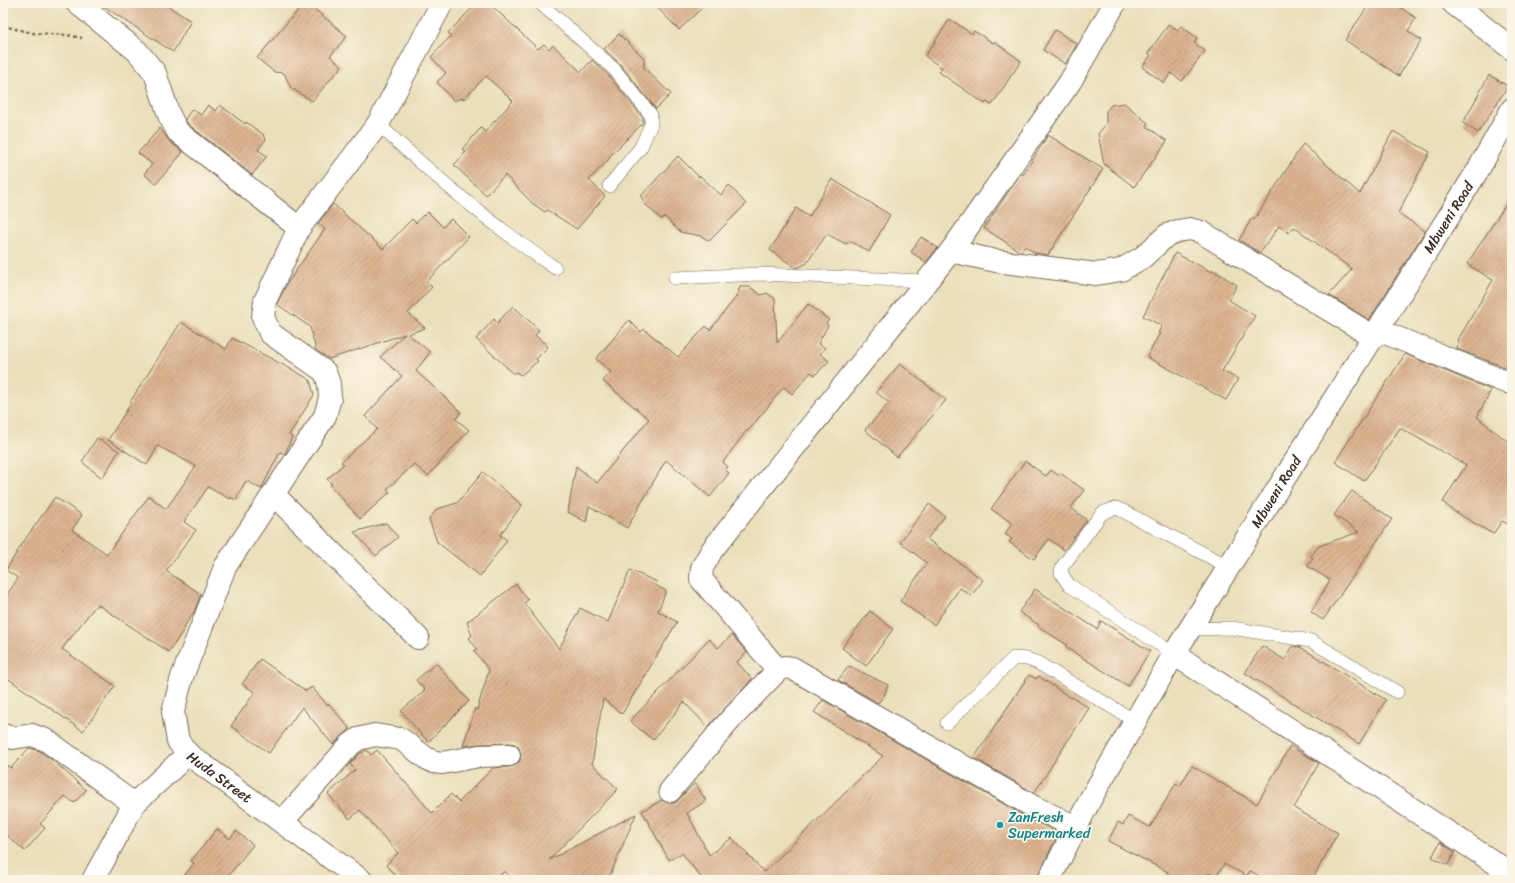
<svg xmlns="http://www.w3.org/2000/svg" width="1515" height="883" font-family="Sriracha,sans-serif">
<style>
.building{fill:url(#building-hatch)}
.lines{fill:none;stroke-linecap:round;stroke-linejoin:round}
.service-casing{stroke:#786955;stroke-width:14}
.minor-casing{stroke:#786955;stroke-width:24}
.tertiary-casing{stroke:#786955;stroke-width:24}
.path{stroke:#786955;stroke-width:2.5;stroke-dasharray:3 3;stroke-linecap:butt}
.service{stroke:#fff;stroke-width:13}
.minor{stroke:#fff;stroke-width:22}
.tertiary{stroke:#fff;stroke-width:22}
.culture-dot{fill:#0f9aa8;stroke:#fcf5e5;stroke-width:1.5}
.labels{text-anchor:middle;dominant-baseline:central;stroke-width:3.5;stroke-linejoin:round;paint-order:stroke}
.street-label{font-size:14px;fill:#3b2a1e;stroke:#fcf5e5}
.culture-label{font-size:14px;fill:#0d838f;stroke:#fcf5e5;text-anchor:start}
</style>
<defs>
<pattern id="building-hatch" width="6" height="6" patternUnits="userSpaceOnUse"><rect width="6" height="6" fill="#dcb491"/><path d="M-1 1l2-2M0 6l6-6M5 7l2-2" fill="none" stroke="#b49376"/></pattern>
</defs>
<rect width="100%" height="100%" fill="#fcf5e5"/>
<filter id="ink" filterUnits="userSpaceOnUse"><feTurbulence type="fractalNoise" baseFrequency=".025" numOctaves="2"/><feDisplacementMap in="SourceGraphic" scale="8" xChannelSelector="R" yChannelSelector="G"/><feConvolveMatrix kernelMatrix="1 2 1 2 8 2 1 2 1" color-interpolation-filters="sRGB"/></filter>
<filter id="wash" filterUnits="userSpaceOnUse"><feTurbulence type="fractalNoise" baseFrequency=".012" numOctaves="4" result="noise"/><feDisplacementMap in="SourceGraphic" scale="16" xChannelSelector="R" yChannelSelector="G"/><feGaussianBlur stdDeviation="0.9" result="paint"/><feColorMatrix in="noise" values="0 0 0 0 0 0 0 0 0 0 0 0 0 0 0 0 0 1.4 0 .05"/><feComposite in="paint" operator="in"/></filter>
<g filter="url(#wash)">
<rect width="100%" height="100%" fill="#eadfbb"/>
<g id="blocks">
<g class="building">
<polygon points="99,3 163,3 191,21 173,52"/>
<polygon points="304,3 307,3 347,36 330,56 342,66 312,101 291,88 284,73 274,72 257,58"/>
<polygon points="477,3 489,3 538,49 544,44 549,49 553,45 581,72 592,60 608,75 643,118 643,123 609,157 610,158 589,180 605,196 577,229 547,210 545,212 532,203 505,175 486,195 454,165 466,152 462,149 481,128 485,132 513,101 486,76 464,99 461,98 454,101 437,82 446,73 431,57 451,36 448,33"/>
<polygon points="653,3 707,3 679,30"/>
<polygon points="1370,3 1394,3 1416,18 1408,31 1421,40 1399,76 1345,40"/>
<polygon points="950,19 972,34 974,31 993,43 995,42 1021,61 992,105 986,102 985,104 939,72 942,68 925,56"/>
<polygon points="1169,24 1178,30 1181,26 1197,38 1194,43 1205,51 1182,81 1171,73 1164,83 1142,67 1151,55 1148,53"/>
<polygon points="1055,30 1077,44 1065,64 1043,50"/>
<polygon points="619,34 644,58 644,68 671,94 656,109 620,64 604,49"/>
<polygon points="1489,75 1508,86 1478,133 1463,123"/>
<polygon points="1124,103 1148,123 1146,126 1167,141 1134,187 1104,164 1098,134 1106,124 1106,111 1111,105"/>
<polygon points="208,105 216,111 220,105 245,124 246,122 264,135 263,136 266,139 258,150 267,156 252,175 188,124 185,119 192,109 201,115"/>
<polygon points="160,128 170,142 183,152 156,184 144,174 152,164 138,153"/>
<polygon points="1393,131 1430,152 1398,213 1425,231 1369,320 1329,295 1352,269 1294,227 1289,233 1279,226 1260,253 1239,240 1252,218 1254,220 1303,144 1360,194"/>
<polygon points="1048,135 1103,169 1048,255 1035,253 1025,246 1021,252 1019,251 984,228 1021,173 1023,175"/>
<polygon points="678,156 699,177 700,176 721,195 729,185 746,204 709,241 701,236 680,232 665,217 661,219 645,204 641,196"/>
<polygon points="832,179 890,215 869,252 850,241 846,244 827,234 806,264 796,268 770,250 796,208 809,217"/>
<polygon points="1512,195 1512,370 1457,349 1459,338 1493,280 1467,264"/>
<polygon points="333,204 383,249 412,219 416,223 423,215 424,216 428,212 443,227 451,219 469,237 426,282 432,287 408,313 425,328 408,334 430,352 416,371 461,412 456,419 469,430 428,476 414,464 387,489 390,492 360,519 330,485 332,484 327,479 344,464 341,462 377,429 365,416 402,376 380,357 405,334 329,359 316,350 310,327 277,304 286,285 325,229 318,223"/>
<polygon points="921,237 938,248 926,262 911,252"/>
<polygon points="1175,253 1212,272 1213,270 1237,285 1229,300 1255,316 1222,371 1238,379 1226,400 1147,357 1160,333 1158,333 1162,326 1143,316"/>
<polygon points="740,287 750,287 761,295 767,293 775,299 777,343 808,304 829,320 826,323 828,325 818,344 825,348 820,354 829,361 815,375 811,372 792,394 784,387 748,431 747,430 723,462 728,467 725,470 729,473 710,497 666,460 627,528 589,506 586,522 568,512 576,466 597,483 649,419 603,381 611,372 596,359 629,320 641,332 644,329 678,357 706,326 710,330 736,297"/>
<polygon points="513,306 539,330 535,335 548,347 536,359 538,361 521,375 516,372 514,374 476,339 494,319 497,323"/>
<polygon points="181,322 226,349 232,338 302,375 310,380 314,395 289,435 292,437 285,454 280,452 261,489 247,481 246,482 245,482 236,500 231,497 230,499 208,487 184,522 196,530 166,571 201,594 194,612 184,627 185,628 169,652 97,604 62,649 115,686 83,731 3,675 3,601 18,578 6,570 22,544 55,497 82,515 72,530 107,554 149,496 166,509 196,466 158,446 147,465 108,440 131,403 130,402"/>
<polygon points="1405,354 1491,390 1477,417 1512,445 1512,526 1502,521 1493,534 1452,510 1443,502 1466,465 1400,428 1364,481 1335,462"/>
<polygon points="900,364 946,400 897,457 865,430 889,403 876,392"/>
<polygon points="97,438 119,451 102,478 82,462"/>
<polygon points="1025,461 1046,476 1051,470 1058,475 1060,473 1084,490 1071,508 1087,520 1064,550 1049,539 1034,559 1009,542 1012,539 1005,534 1012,523 991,509"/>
<polygon points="483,472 522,505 500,535 507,540 480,576 437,542 429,519 437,509 457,503"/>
<polygon points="1352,491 1392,519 1323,620 1311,612 1330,580 1307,566 1313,559 1311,556 1319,546 1359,532 1334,515"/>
<polygon points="929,504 945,516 927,539 983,580 971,596 960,588 934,625 900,601 927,563 900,542"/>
<polygon points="386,523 398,537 376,556 354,532"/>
<polygon points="630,570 657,582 655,585 666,591 658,611 677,622 622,714 603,699 592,764 618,789 549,860 636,814 608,880 511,880 512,879 505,871 494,880 400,880 386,865 398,853 360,810 350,819 328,794 355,770 350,764 359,754 367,750 371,755 377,750 432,813 451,794 459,802 493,768 509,767 516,765 520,761 521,754 519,748 515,744 509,743 479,744 463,746 475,708 477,710 489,670 474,651 477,649 469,638 472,636 467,622 516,584 528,600 524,603 559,649 580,608 608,622"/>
<polygon points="1035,589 1097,629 1101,621 1150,651 1128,686 1065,647 1067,645 1038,626 1039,625 1019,612"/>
<polygon points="870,611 893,629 866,666 842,648"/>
<polygon points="732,635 747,652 737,662 752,679 708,727 684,702 653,740 630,721 709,639 718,648"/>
<polygon points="1262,646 1285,660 1293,646 1300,647 1386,700 1359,744 1245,673"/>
<polygon points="260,659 306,691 312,687 327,705 329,704 350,729 333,745 302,707 269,753 231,726 255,692 242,684"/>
<polygon points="436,663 469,701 428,742 401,711 425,690 416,680"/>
<polygon points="849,666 888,685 884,696 878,703 838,680"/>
<polygon points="1029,675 1036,679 1038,676 1071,698 1072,697 1089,708 1034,793 974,758"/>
<polygon points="823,700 1028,818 1057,832 1058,834 1036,880 703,880 682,853 669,860 642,811 662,800 668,803 675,803 695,783 706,801 687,813 709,855 732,838 764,872 883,756 814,712"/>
<polygon points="1290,746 1319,763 1294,808 1338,833 1312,880 1267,880 1250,871 1247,876 1224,864 1216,877 1209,873 1205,880 1164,880 1168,872 1108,841 1118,822 1123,825 1128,816 1150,827 1176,783 1180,786 1192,766 1257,804"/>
<polygon points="29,748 40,751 51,759 86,790 74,803 65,796 40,824 45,828 25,851 3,832 3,763 11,768"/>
<polygon points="217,829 230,839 236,831 253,845 225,880 181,880 194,863 191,861"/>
<polygon points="1440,842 1455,852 1448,865 1432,857"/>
</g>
</g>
</g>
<g filter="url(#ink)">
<use href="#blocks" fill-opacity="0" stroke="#786955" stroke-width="1"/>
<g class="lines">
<defs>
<g id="service">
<polyline points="540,3 614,69 651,115 651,124 641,147 609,186"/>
<path d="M 378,124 C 434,176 492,225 555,268"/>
<polyline points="675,278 760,274 925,281"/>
<polyline points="1190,629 1232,628 1311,641 1397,692"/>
<polyline points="1174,654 1069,585 1061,573 1062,567 1102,513 1116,508 1121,510 1229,567"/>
<polyline points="947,723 1014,658 1027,659 1038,663 1135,721"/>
</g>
<g id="minor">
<polyline points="77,3 137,51 155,73 169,115 178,132 299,228"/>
<polyline points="1453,3 1512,49"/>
<polyline points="951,251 996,261 1096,274 1121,270 1143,257 1167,235 1178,231 1190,229 1201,232 1374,337"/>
<polyline points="1378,330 1503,381 1512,383"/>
<polyline points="273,494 418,638"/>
<polyline points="1174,654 1512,874"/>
<polyline points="778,670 701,579 702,568 712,550 951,251 1070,82 1115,3"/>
<polyline points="3,735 13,738 32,735 46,740 134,804"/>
<polyline points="188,754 178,741 173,712 182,677 225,567 325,416 330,398 329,384 325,372 270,333 263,317 265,301 299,228 378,124 442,3"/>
<polyline points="670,791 730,720 778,670 785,667 792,668 1034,807 1076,827"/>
<polyline points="282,822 350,745 358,739 375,735 401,739 426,758 434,762 442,763 479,756 509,755"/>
<path id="s1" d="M 93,880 L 134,804 L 188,754 L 361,880"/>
</g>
<g id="tertiary">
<path id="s2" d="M 1049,880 L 1091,798 L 1174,654 L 1478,170 L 1512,109"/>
</g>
</defs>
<use href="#service" class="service-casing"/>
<use href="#minor" class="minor-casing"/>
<use href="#tertiary" class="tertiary-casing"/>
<polyline class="path" points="3,26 33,33 67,35 82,38"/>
<use href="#service" class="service"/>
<use href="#minor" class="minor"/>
<use href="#tertiary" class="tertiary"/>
</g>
</g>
<circle class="culture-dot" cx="1000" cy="825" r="4"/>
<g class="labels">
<g class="street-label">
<text stroke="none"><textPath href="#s2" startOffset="774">Mbweni Road</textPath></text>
<text stroke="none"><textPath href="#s2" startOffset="450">Mbweni Road</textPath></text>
<text stroke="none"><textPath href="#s1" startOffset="199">Huda Street</textPath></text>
</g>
<g class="culture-label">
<text x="1008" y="817">ZanFresh<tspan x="1008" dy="16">Supermarked</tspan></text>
</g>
</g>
<rect width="1515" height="883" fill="none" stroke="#fcf5e5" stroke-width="16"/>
</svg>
